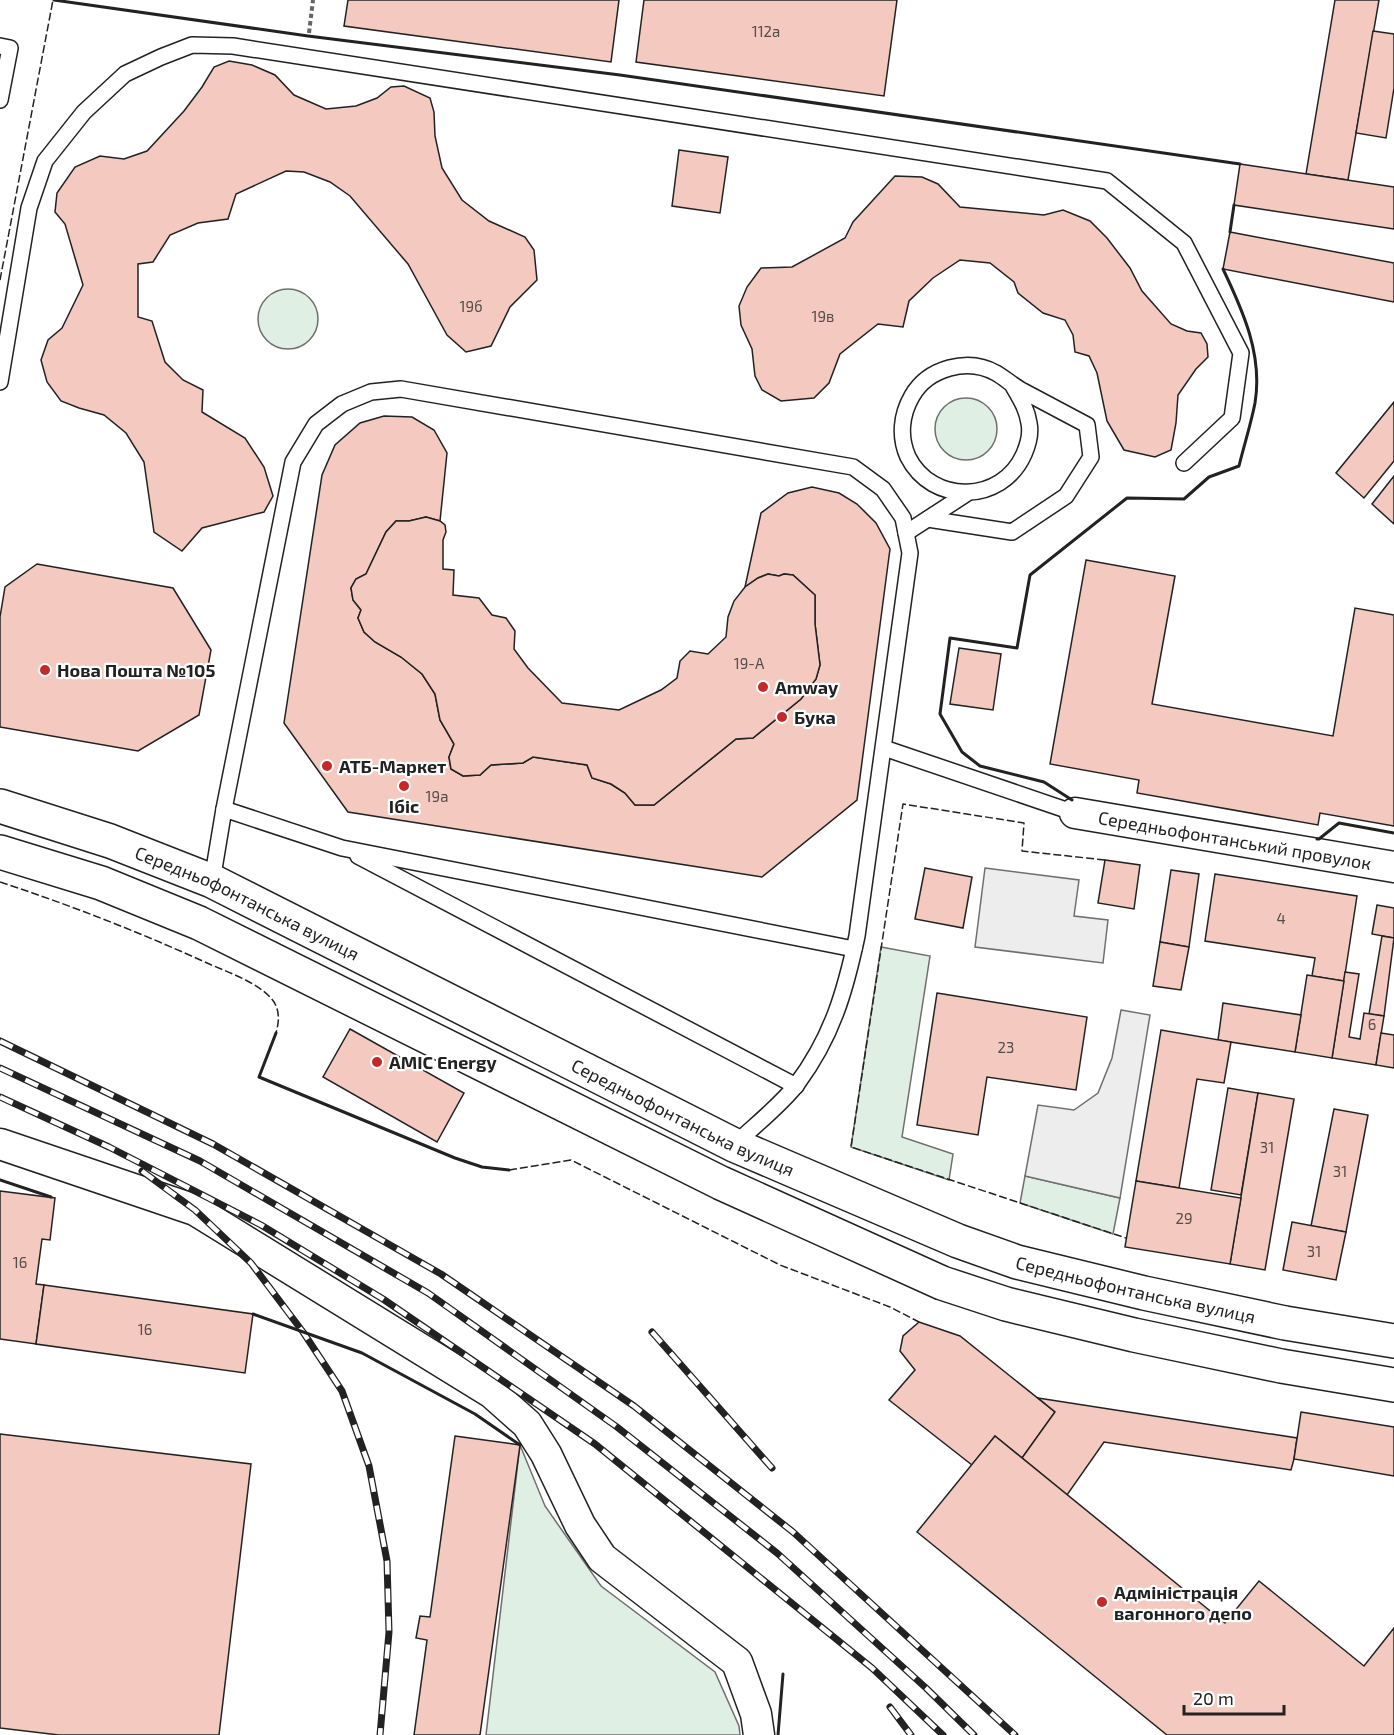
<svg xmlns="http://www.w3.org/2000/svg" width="1394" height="1735" font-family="'Exo 2',sans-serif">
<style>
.green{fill:#e0efe3;stroke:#6f6f6f;stroke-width:1.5}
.parking{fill:#ededed;stroke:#6f6f6f;stroke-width:1.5}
.building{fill:#f3c9c0;stroke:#222;stroke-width:1.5}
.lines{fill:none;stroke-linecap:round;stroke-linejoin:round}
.lane-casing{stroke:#222;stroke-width:18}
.street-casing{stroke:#222;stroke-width:33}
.primary-casing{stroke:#222;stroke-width:36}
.path{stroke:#646464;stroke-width:4;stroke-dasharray:4.5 3;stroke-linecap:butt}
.lane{stroke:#fff;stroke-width:15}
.street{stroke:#fff;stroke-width:30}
.primary{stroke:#fff;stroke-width:33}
.rail-casing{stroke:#222;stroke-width:7}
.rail{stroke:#fff;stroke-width:4.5;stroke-dasharray:14;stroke-linecap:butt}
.fence{stroke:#222;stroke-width:1.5;stroke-dasharray:8 3;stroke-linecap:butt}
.wall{stroke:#222;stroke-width:3}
.poi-dot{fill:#c62828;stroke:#fff;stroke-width:2}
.labels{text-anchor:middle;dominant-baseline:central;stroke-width:4.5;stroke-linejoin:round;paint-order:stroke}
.number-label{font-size:15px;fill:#564c4a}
.poi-label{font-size:18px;font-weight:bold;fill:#222;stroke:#fff;text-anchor:start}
.street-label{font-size:18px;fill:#222;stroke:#fff}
</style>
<rect width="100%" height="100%" fill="#fff"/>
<g class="green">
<circle cx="288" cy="319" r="30"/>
<circle cx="966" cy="429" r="31"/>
<polygon points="881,947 930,956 902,1137 953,1154 949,1180 851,1147"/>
<polygon points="1025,1176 1120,1198 1113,1234 1020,1203"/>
<polygon points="520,1445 545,1506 601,1586 715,1672 739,1726 740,1735 486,1735"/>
</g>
<g class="parking">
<polygon points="985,868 1079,880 1074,916 1108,920 1103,963 975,947"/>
<polygon points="1121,1010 1150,1015 1120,1198 1025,1176 1038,1105 1074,1110 1098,1093 1112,1058"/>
</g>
<g class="building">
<polygon points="348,0 619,0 611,62 344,26"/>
<polygon points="644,0 897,0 884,96 636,62"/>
<polygon points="1335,0 1379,0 1348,180 1306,174"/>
<polygon points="1373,31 1394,34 1394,88 1386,138 1356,133"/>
<polygon points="229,61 252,65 275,75 294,95 326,109 356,106 377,98 391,87 404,86 430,98 434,112 435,136 442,168 462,200 489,221 525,237 534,250 537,280 510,307 491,346 466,352 447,335 408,264 350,196 330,182 304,172 286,171 236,194 228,219 198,223 170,235 153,262 138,264 138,317 152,321 165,362 183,380 203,390 202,412 245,438 264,467 273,496 264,512 202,528 182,551 154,532 144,462 126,433 104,415 79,408 61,401 47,382 41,360 48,340 62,328 83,285 65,224 55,212 57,193 75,167 100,156 124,159 147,151 184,111 202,87 214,67"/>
<polygon points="679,150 728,157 720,213 672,206"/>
<polygon points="1240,164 1394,187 1394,229 1234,205"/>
<polygon points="895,176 922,177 938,184 960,207 1044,215 1063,210 1090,221 1107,238 1130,268 1142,291 1171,324 1187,331 1201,333 1207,344 1208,357 1196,369 1178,395 1176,423 1171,450 1155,457 1124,450 1107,421 1097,373 1089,356 1075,352 1073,335 1065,320 1043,313 1018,293 1014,282 990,263 960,260 933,278 909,301 903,327 878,324 840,354 829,383 814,398 781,401 762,390 755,376 752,349 741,325 739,306 747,287 761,268 792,267 845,238 853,222"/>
<polygon points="1230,232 1394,263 1394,302 1223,269"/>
<polygon points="1394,402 1394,461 1364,498 1336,473"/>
<polygon points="384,416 412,417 434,430 447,453 440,521 426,517 409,521 396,521 386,532 366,574 356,579 351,588 353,600 361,610 358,618 364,632 375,642 401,657 422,674 435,694 440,720 454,744 449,757 451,769 463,776 480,775 491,765 523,763 533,757 587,765 592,778 611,784 625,793 635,805 654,805 736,739 753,738 801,699 816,679 820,665 815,624 815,595 793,575 784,574 779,576 768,574 758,578 745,587 761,513 788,493 812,487 839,493 857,504 876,523 890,549 857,800 762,877 348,812 284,723 322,475 335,445 360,423"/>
<polygon points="1394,476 1394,524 1372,504"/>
<polygon points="426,517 440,521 445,525 446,532 443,540 443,569 454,570 453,595 479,598 492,615 506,618 515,631 514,649 528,668 562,703 619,710 661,690 677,678 680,661 690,651 708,654 726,637 728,617 734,601 745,587 758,578 768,574 779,576 784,574 793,575 815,595 815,624 820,665 816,679 801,699 753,738 736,739 654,805 635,805 625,793 611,784 592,778 587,765 533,757 523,763 491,765 480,775 463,776 451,769 449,757 454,744 440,720 435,694 422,674 401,657 375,642 364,632 358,618 361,610 353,600 351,588 356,579 366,574 386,532 396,521 409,521"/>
<polygon points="1086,560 1175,576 1152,704 1333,736 1355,608 1394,615 1394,826 1320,813 1318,825 1137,793 1139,780 1050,764"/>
<polygon points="37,564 173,588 211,650 199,715 138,751 0,727 0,617 5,587"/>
<polygon points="959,648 1001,654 993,710 950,704"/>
<polygon points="1105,860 1140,865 1134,909 1098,903"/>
<polygon points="925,868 972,877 963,928 915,919"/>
<polygon points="1171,870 1199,874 1189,947 1160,942"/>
<polygon points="1215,874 1357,896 1344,981 1312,976 1315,958 1205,941"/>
<polygon points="1377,905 1394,908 1394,938 1372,934"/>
<polygon points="1382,936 1394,938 1384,1016 1369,1014"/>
<polygon points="1160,942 1189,947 1181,990 1153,986"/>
<polygon points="1345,972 1359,974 1349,1037 1360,1039 1364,1013 1384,1016 1376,1065 1332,1058"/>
<polygon points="1307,975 1344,981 1332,1058 1295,1052"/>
<polygon points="937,993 1087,1017 1076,1090 987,1077 978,1135 917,1125"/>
<polygon points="1223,1003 1301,1015 1295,1052 1218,1040"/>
<polygon points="350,1029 464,1093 437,1142 323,1077"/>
<polygon points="1161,1030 1231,1042 1224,1083 1197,1079 1179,1188 1136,1181"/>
<polygon points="1381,1033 1394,1035 1394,1068 1376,1065"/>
<polygon points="1228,1088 1258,1093 1241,1195 1211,1190"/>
<polygon points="1258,1093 1294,1099 1265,1270 1230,1264"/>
<polygon points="1334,1109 1368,1115 1346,1232 1311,1226"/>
<polygon points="1136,1181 1241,1198 1230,1264 1125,1247"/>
<polygon points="0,1191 55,1198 50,1240 42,1239 36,1284 44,1285 36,1344 0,1339"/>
<polygon points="1292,1222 1346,1232 1336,1280 1283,1270"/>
<polygon points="44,1285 253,1314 245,1373 36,1344"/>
<polygon points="919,1322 960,1336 1055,1412 1022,1458 995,1436 972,1465 889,1400 915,1370 900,1351 903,1336"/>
<polygon points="1038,1398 1297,1438 1294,1459 1291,1470 1104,1442 1067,1495 1022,1458 1055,1412"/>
<polygon points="1301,1412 1394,1427 1394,1476 1294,1459"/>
<polygon points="0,1434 251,1464 219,1735 59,1735 0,1728"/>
<polygon points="455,1436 520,1445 480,1735 414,1735 427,1640 416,1638 420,1616 430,1617"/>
<polygon points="995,1436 1225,1623 1259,1581 1364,1666 1394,1628 1394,1735 1167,1735 917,1532"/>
</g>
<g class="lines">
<defs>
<g id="lane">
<polyline points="0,46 10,48 0,100"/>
<polyline points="0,382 29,208 45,161 84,112 125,74 161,57 192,45 233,46 1107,181 1184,243 1241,353 1232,418 1184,463"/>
<path d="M 928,519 L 1012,532 L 1066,496 L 1091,457 L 1087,425 C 1066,414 1044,402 1023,391 C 1013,386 1005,378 996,373 C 968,357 928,368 912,396 C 901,415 899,437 908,457 C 932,505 1002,504 1024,454 C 1028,445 1031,433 1029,423 C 1027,409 1020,398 1013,386"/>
<polyline points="906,533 966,494"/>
<polyline points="884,748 1075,813"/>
<polyline points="224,809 342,848 854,949"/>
<polyline points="358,856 796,1086"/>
<path d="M 212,881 L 224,809 L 293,462 L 316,424 L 342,404 L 371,392 L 401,389 L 853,467 L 883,489 L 903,518 L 910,553 L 857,936 C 845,992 832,1037 797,1084 C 782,1104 753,1127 734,1145"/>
</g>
<g id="street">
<path id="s1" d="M 1075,813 L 1394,867"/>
<polyline points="0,1144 195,1210 492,1393 527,1424 546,1454 580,1525 602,1558 737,1662 756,1714 759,1735"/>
</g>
<g id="primary">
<path id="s2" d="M 0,806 L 110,841 L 212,881 L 734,1145 L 958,1241 L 1017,1262 L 1144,1293 L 1285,1323 L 1394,1341"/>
<polyline points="0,852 101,883 199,923 721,1183 942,1283 1006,1304 1134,1335 1281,1366 1394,1385"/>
</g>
</defs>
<use href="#lane" class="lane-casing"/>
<use href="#street" class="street-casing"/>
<use href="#primary" class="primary-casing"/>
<polyline class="path" points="309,33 313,0"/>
<use href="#lane" class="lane"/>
<use href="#street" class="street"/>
<use href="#primary" class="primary"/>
<defs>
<g id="rail">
<polyline points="0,1041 213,1144 441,1274 634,1406 793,1532 1015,1735"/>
<polyline points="0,1068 200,1161 428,1293 617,1427 777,1553 926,1688 974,1735"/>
<polyline points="0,1097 109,1147 261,1225 383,1299 595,1444 872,1668 943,1735"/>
<polyline points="142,1171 195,1210 251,1263 303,1332 342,1391 369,1466 387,1561 389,1632 380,1735"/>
<polyline points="652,1332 772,1468"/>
<polyline points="890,1707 911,1735"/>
</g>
</defs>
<use href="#rail" class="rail-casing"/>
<use href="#rail" class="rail"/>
<g class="fence">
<polyline points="0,280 53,0"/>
<polyline points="1105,860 1022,851 1024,823 903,804 851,1147 1126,1238"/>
<path d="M 0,882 C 70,905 139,932 207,963 C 227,972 261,983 274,1002 C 280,1012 279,1022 276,1033"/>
<polyline points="509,1170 571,1160 780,1265 890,1307 919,1322"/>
</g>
<g class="wall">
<polyline points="54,0 308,36 620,75 1240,164"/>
<polyline points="1230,232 1234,205"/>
<path d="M 1072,800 L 1044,782 L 980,766 L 962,752 L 940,714 L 950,638 L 1017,648 L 1030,575 L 1127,498 L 1184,499 L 1209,477 L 1239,466 C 1244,445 1251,424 1255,403 C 1263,355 1243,311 1223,269"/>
<polyline points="1317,839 1319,839 1339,823 1394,833"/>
<polyline points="276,1033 259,1077 455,1158 482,1167 509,1170"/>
<polyline points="0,1180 51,1197"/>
<polyline points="253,1314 362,1353 475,1414 520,1445"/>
<polyline points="778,1735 783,1674"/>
</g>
</g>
<g class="poi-dot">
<circle cx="45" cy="670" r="6"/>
<circle cx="763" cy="687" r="6"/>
<circle cx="782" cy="717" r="6"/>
<circle cx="327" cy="766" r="6"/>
<circle cx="404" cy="786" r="6"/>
<circle cx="377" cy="1062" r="6"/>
<circle cx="1102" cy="1602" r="6"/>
</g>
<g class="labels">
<g class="number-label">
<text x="766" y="31">112а</text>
<text x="471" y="306">19б</text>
<text x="823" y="316">19в</text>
<text x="749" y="663">19-А</text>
<text x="437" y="796">19а</text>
<text x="1281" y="918">4</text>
<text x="1372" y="1024">6</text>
<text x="1006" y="1047">23</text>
<text x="1267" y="1147">31</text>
<text x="1340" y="1171">31</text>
<text x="1184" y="1218">29</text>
<text x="1314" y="1251">31</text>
<text x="20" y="1262">16</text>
<text x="145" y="1329">16</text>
</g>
<g class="poi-label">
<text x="57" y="670">Нова Пошта №105</text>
<text x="775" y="687">Amway</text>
<text x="794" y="717">Бука</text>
<text x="339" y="766">АТБ-Маркет</text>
<text x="404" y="806" text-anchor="middle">Ібіс</text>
<text x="389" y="1062">AMIC Energy</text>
<text x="1114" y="1592">Адміністрація<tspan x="1114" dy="21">вагонного депо</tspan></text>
</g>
<g class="street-label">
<text stroke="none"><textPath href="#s1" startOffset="162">Середньофонтанський провулок</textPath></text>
<text stroke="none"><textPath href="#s2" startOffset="266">Середньофонтанська вулиця</textPath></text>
<text stroke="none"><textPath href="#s2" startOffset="752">Середньофонтанська вулиця</textPath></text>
<text stroke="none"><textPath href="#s2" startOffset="1238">Середньофонтанська вулиця</textPath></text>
</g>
</g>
<path d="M1184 1705v9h100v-9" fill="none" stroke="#222222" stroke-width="3"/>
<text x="1193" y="1705" font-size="18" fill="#222222" stroke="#ffffff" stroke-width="4.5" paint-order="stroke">20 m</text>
</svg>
